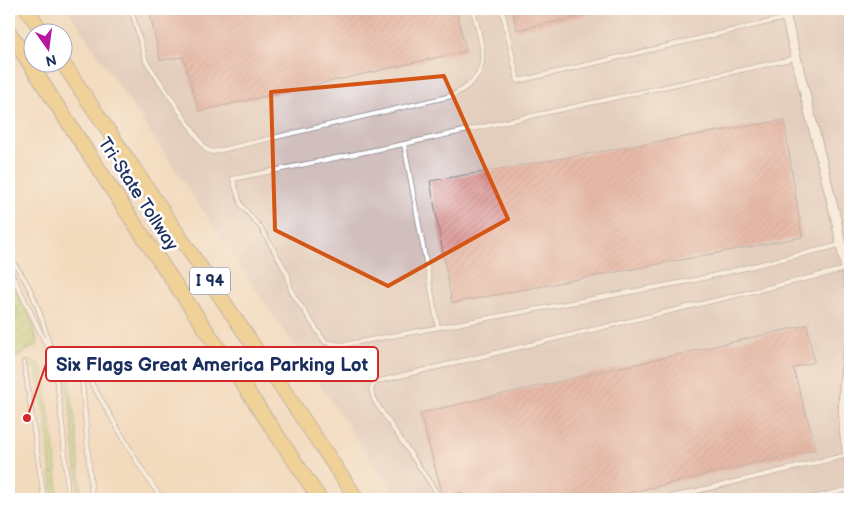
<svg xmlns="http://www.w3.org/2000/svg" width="859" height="508" font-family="'Balsamiq Sans',sans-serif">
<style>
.industrial{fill:#d1bfbd}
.grass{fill:url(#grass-dots);stroke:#68816c}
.park{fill:url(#park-crowns);stroke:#68816c}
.garden{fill:url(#garden-furrows);stroke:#68816c}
.building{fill:url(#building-hatch)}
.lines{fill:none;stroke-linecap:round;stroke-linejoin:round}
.service-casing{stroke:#86858e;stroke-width:5.5}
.tertiary-casing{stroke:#86858e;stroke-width:11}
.motorway-casing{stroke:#86858e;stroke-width:16}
.service{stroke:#fff;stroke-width:4}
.tertiary{stroke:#fff;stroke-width:9}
.motorway{stroke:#edc569;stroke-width:14}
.marked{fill:none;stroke:#d45514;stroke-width:4;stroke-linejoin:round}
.labels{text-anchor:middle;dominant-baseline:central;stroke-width:5;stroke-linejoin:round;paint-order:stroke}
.shield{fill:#fff;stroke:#5f6d8e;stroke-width:1}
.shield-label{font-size:16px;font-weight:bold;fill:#1b2f5e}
.street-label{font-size:18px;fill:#1b2f5e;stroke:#fff}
.leader{fill:none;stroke:#d62828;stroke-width:2}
.callout-dot{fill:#d62828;stroke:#fff;stroke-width:2}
.callout{fill:#fff;stroke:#d62828;stroke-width:2}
.callout-label{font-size:19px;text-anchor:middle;font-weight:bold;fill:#1b2f5e}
</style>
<defs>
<pattern id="grass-dots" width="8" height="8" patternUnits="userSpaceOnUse" patternTransform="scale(1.25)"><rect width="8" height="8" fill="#b5d37a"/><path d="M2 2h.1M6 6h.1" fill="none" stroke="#9bb56c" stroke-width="1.8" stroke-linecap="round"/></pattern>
<pattern id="park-crowns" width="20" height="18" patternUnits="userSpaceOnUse" patternTransform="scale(1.25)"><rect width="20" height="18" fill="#b5d37a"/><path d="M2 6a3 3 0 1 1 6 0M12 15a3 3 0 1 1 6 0" fill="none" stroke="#9bb56c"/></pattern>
<pattern id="garden-furrows" width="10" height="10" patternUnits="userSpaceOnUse" patternTransform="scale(1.25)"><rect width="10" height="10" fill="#b5d37a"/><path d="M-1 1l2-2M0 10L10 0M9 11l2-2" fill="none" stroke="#9bb56c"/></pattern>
<pattern id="building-hatch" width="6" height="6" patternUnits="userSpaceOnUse" patternTransform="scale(1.25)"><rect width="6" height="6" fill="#d98f8c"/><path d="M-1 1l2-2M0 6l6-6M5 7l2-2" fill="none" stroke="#af7576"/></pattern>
</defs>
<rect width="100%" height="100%" fill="#fff"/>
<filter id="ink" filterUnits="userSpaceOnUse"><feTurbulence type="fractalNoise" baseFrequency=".02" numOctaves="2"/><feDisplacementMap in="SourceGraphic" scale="10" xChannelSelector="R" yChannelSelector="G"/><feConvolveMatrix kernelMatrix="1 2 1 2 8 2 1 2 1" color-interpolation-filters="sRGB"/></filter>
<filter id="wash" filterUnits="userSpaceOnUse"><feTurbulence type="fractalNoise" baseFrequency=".0096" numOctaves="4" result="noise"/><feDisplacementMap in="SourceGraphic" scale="20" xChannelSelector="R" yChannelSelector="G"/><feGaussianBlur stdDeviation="1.12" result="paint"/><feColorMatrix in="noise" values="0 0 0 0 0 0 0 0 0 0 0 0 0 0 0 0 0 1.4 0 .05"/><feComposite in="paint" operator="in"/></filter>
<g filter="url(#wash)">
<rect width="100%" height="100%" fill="#f2dbbd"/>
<polygon class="industrial" points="67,9 850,9 850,499 397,499"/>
<g class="grass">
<polygon points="30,361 37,362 42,368 55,453 58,499 53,499 47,426 36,367 30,367 28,362"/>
<polygon points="70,362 78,368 69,373 77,437 82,499 79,499 70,406 63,370 64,365"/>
</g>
<polygon class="park" points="9,274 34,326 38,344 9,362"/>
<path class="garden" d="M 9,279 C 20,296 37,324 35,345 L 9,362 L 11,355 L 9,341 L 18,309 L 9,302 Z"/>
<g id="blocks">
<g class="building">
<polygon points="149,9 456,9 466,51 199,111 183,57 160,60"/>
<polygon points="512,9 598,9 598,12 517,30"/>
<polygon points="784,120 802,237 452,303 430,181"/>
<polygon points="807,325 814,362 793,368 816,449 603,499 464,499 462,492 443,496 420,413"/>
</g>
</g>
</g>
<g filter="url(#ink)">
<use href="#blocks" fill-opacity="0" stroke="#86858e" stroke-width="1"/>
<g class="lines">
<defs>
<g id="service">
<path d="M 131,9 L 146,61 L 202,144 L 207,150 L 213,152 L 451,96 C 496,75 482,48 473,9"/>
<polyline points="502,9 518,81 786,18"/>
<polyline points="796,58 404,144 233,179 241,205 261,228 275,252 288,275 291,291 325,342 343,345 695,280 840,245"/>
<polyline points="404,144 438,327"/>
<path d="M 9,258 C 57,309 64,431 68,499"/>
<polyline points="9,268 47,346"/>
<polyline points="24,362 44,499"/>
<polyline points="81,365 142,470 162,499"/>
<polyline points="81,367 92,499"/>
<polyline points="441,499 374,400 371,389 375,382 846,269"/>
<polyline points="663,499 848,455"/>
<polyline points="808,499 850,489"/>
</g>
<g id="tertiary">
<polyline points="784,9 836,219 850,290"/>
<path d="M 850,343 C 841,385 841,425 850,467"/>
</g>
<g id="motorway">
<polyline points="27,9 42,32"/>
<polyline points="9,32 134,223 320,499"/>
<polyline points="62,62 357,499"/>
</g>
</defs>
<use href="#service" class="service-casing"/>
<use href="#tertiary" class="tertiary-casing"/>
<use href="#motorway" class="motorway-casing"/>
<use href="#service" class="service"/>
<use href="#tertiary" class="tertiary"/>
<use href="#motorway" class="motorway"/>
</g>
</g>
<path d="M0 0H859V508H0ZM 444,76 L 508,219 L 388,286 L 275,230 L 271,92 Z" fill="#f2dbbd" fill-opacity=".55" fill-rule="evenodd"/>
<path class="marked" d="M 444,76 L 508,219 L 388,286 L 275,230 L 271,92 Z"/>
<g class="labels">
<rect class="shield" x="190" y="267.5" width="40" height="27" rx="4"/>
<g class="shield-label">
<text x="210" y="281">I 94</text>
</g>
<g class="street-label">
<text transform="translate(138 194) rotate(57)">Tri-State Tollway</text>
</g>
</g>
<path class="leader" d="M27 418L46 364"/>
<circle class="callout-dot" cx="27" cy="418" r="5"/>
<rect class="callout" x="46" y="347" width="332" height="34" rx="5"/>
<g class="callout-label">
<text x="212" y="371">Six Flags Great America Parking Lot</text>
</g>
<rect width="859" height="508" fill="none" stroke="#fff" stroke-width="30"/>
<g transform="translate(48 48) rotate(166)"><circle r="24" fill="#ffffff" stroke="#a4acbf"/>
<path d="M0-4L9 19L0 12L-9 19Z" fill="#b5179e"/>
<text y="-8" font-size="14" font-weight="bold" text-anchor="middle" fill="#1b2f5e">N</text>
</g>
</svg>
